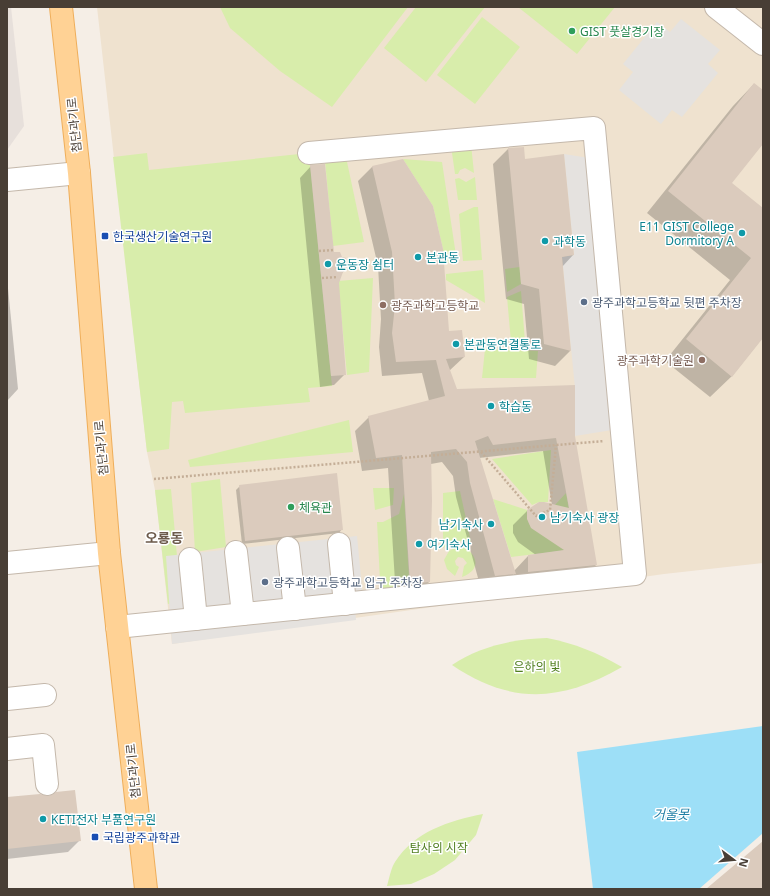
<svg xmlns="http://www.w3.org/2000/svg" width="770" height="896" font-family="'Noto Sans','Noto Sans KR',sans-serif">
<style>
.industrial{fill:#e7e0db}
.education{fill:#efe2cf}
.green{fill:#d8edab}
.parking{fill:#e5e2df}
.water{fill:#9ddff7}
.shadow{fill:#0003;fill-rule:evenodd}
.building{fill:#dbcbbd}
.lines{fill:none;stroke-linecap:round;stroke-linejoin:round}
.minor-casing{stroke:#c4b8ab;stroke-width:24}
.major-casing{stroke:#efae5a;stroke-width:24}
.path{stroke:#c4ae97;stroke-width:2.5;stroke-dasharray:2 2;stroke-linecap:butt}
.minor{stroke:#fff;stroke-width:22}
.major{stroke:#ffd295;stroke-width:22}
.leisure-dot{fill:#2e9e5b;stroke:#fff;stroke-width:1.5}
.culture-dot{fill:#0f9aa8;stroke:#fff;stroke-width:1.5}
.transit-dot{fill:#1a4fb4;stroke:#fff;stroke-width:1.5}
.service-dot{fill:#5c6f8a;stroke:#fff;stroke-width:1.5}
.education-dot{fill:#8d6e63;stroke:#fff;stroke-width:1.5}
.labels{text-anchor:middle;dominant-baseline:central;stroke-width:3;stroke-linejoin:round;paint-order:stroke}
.leisure-label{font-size:12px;fill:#27864d;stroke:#fff;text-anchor:start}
.street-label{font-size:12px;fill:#483e35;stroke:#fff}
.culture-label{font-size:12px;fill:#0d838f;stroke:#fff;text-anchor:start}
.transit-label{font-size:12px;fill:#164399;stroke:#fff;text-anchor:start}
.service-label{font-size:12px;fill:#4e5e75;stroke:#fff;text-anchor:start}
.education-label{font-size:12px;fill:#785e54;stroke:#fff;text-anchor:start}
.park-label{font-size:12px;fill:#528022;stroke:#fff}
.water-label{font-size:13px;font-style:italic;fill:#207fa5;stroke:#fff}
.quarter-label{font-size:14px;font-weight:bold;fill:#6c5a4b;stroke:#fff}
</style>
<rect width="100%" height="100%" fill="#f5eee6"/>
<polygon class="industrial" points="7,7 11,7 24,126 7,150"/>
<polygon class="education" points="97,7 763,7 763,563 664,574 172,644 155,490 147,452"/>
<g class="green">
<polygon points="220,7 408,7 332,107 280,71 230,28"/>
<polygon points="416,7 485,7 426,82 384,48"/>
<polygon points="518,7 615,7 577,54"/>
<polygon points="482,17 520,47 475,104 437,75"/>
<polygon points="471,144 474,173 465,168 460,170 458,174 455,174 451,146"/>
<polygon points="147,153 149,170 309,153 332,386 308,388 310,402 185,413 183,401 172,402 169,449 147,452 113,157"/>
<polygon points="346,157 364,242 333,246 325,161"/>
<polygon points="403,159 442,162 457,262 444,263 443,249 433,206"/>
<polygon points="475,177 477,200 458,200 455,179 459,178 466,182"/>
<polygon points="474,207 478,207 482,260 463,261 459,214"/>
<polygon points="520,267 521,284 507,292 505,269"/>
<polygon points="483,270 485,303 446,280 446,274"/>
<polygon points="373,278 369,372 347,375 338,281"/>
<polygon points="521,291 525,342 511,342 507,297"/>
<polygon points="485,349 538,351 536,378 482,378"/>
<polygon points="349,420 353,452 190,467 188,460"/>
<polygon points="551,450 548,502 539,502 532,505 492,459"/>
<polygon points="220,479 226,547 195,552 191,483"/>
<polygon points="373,488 394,488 393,505 375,510"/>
<polygon points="171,489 181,601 168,604 155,490"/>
<path d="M 460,491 L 471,542 C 459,540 452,541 443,548 L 443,493 Z"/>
<path d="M 566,493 L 576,549 L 511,557 L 493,499 L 527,510 C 527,523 530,531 544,533 L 553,507 Z"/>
<polygon points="404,494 410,594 384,593 380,581 377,522 383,522 399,514"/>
<path d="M 457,547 L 465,547 C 479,558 480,570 462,577 L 464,566 L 467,563 L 463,558 L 458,557 L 455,561 L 456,565 L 459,567 L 455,576 L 447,569 L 444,560 L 449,551 Z"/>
<path d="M 547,638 C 576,644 596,652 622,667 C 561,702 511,705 452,665 C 480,646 514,639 547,638 Z"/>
<path d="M 483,814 L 476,835 L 455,860 L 434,874 L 411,884 L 387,886 C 389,879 391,868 395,862 C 415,831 449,821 483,814 Z"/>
</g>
<g class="parking">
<polygon points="681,19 720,50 708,64 718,73 682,117 672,110 661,124 619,90 633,72 623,64 657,22 670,32"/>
<polygon points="564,154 589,158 612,430 575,436 575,388 562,257 574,255"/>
<polygon points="357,536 364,608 355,608 356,620 172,644 166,556"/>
</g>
<polygon class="water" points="763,726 763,833 699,889 593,889 577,752"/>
<g class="shadow">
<polygon points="754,84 763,91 763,143 730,183 763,210 763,337 732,376 710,397 665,361 730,280 647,213 733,106"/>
<polygon points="508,149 524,160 573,255 562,267 570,351 555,366 529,359 524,304 506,299 493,164"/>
<path d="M 403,160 L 448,332 L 464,357 L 449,371 L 456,390 L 574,436 L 596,565 L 582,579 L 514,586 L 514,574 L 501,587 L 481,589 L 456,497 L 453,476 L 442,462 L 431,464 L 429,582 L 415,596 L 396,598 L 388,468 L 362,471 L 355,431 L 369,417 L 429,401 L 422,373 L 382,376 L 379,347 L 381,319 L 378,266 L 358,181 L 372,167 ZM 543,451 L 552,505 L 527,511 L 513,525 L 513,533 L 518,542 L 536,555 L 528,556 L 514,571 L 479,458 Z"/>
<polygon points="311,166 333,253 345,270 341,274 338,282 345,374 334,385 320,387 300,178"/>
<polygon points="7,278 18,389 7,401"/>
<polygon points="240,486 342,529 339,533 242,544 236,490"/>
<polygon points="7,798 79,841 68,852 7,859"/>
</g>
<g class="building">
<polygon points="754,83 763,90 763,144 732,183 763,208 763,338 732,377 686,339 751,258 668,191"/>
<polygon points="524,147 525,159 564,154 574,255 562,257 571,351 544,344 539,289 521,284 508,148"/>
<polygon points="403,159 433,206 443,249 449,331 462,330 465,357 446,359 457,389 575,385 575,436 597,565 528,572 528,555 564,550 531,528 527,519 527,510 539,502 544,502 569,508 556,438 493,445 488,436 475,441 516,574 495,576 470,483 467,462 456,449 431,452 432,501 430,582 410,584 402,455 376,458 368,416 445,396 436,360 396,362 392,333 395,305 392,252 372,166"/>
<polygon points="325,164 334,252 340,252 342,257 346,258 346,270 343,272 339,283 346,375 331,376 310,165"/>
<polygon points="337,473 343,530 245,541 239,485"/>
<polygon points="75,790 81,841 7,849 7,797 40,794 49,796 56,792"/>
<polygon points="763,841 763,889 706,889"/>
</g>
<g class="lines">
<defs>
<g id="minor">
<polyline points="716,7 763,44"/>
<polyline points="7,180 79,173"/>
<polyline points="339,544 345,604"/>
<polyline points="288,548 295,609"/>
<polyline points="236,552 243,614"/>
<polyline points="190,559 196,619"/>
<polyline points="7,563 109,553"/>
<polyline points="117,627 635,574 594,128 309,153"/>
<polyline points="7,699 45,695"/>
<polyline points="7,749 43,745 47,784"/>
</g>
<polyline id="major" points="61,7 79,173 109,553 146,889"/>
</defs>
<use href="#minor" class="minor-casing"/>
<use href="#major" class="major-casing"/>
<g class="path">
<polyline points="319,251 334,250"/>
<polyline points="322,278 338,277"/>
<polyline points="481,452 536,516 550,510 556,445"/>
<polyline points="154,479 604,441"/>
</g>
<use href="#minor" class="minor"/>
<use href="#major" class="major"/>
</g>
<g class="leisure-dot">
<circle cx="572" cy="31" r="4"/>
<circle cx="291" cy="507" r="4"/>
</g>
<g class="culture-dot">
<circle cx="742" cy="233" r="4"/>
<circle cx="545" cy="241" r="4"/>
<circle cx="418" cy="257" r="4"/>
<circle cx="328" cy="264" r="4"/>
<circle cx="456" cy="344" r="4"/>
<circle cx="491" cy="406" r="4"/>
<circle cx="542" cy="517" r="4"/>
<circle cx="491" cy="524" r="4"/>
<circle cx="419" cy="544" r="4"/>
<circle cx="43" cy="819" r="4"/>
</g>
<g class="transit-dot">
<rect x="101" y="232" width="8" height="8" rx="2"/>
<rect x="91" y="833" width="8" height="8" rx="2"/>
</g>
<g class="service-dot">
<circle cx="584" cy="302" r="4"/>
<circle cx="265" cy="582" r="4"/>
</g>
<g class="education-dot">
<circle cx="383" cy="305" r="4"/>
<circle cx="702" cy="360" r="4"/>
</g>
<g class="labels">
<g class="leisure-label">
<text x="580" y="31">GIST 풋살경기장</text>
<text x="299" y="507">체육관</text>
</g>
<g class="street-label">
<text transform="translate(74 125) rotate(-96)">첨단과기로</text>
<text transform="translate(101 448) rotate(-95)">첨단과기로</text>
<text transform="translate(133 771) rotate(-96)">첨단과기로</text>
</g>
<g class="culture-label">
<text x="734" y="226" text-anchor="end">E11 GIST College<tspan x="734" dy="14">Dormitory A</tspan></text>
<text x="553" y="241">과학동</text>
<text x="426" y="257">본관동</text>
<text x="336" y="264">운동장 쉼터</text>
<text x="464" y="344">본관동연결통로</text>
<text x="499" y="406">학습동</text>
<text x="550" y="517">남기숙사 광장</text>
<text x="483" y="524" text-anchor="end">남기숙사</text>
<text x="427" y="544">여기숙사</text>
<text x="51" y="819">KETI전자 부품연구원</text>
</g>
<g class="transit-label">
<text x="113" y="236">한국생산기술연구원</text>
<text x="103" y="837">국립광주과학관</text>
</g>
<g class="service-label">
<text x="592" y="302">광주과학고등학교 뒷편 주차장</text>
<text x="273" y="582">광주과학고등학교 입구 주차장</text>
</g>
<g class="education-label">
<text x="391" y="305">광주과학고등학교</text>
<text x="694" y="360" text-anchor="end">광주과학기술원</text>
</g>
<g class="park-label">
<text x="537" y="666">은하의 빛</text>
<text x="439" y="847">탐사의 시작</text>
</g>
<g class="water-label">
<text x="671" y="814">거울못</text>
</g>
<g class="quarter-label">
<text x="164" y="537">오룡동</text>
</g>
</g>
<rect width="770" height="896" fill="none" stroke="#483e35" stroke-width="16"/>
<g transform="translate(734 860) rotate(106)" stroke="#ffffff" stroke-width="3" paint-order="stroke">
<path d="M0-3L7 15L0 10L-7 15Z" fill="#483e35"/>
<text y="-6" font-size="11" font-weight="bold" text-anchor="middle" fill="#483e35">N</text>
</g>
</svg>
